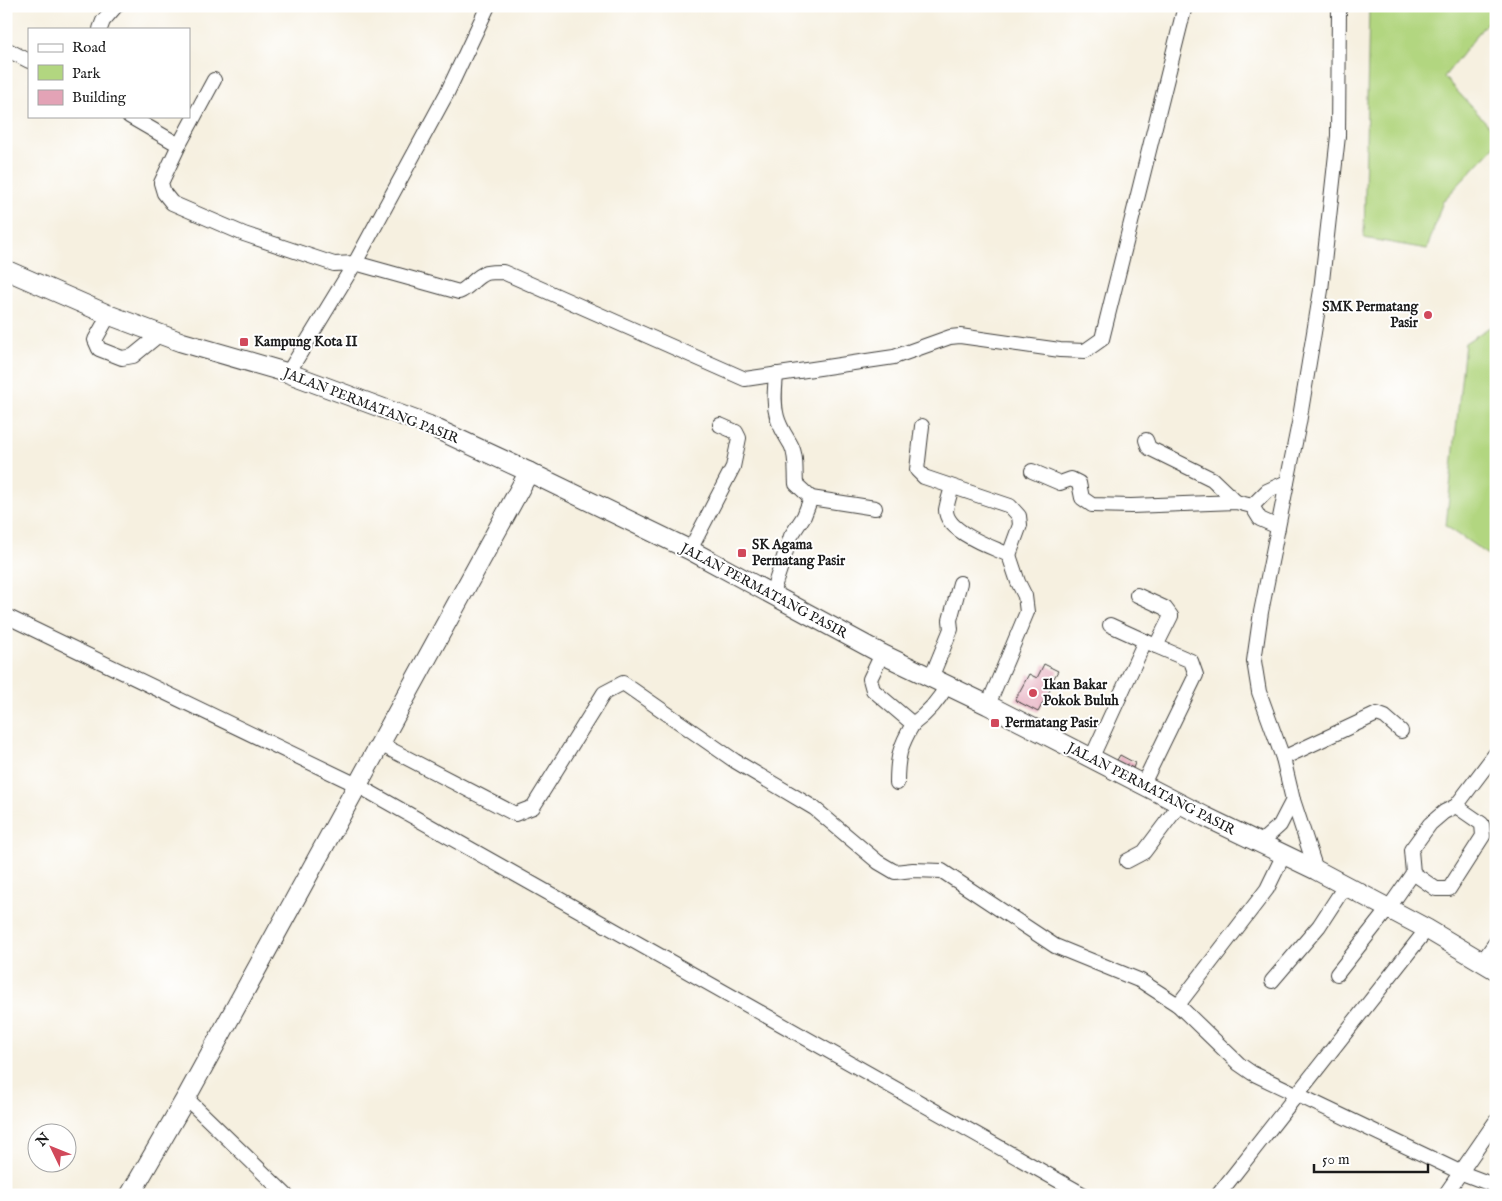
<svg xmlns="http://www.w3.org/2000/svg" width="1502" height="1201" font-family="'IM FELL English',serif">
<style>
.green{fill:#b2d680;stroke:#67794e}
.building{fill:#e3a3b6}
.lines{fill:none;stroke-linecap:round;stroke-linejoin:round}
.street-casing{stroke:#3d3c39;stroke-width:16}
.secondary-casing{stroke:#3d3c39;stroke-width:21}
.street{stroke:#fff;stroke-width:14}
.secondary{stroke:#fff;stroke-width:19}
.poi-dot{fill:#d1495b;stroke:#fff;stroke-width:2}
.labels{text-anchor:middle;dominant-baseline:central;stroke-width:4;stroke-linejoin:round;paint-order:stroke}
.poi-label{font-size:14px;font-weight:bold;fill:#1c1c1c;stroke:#fff;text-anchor:start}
.street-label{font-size:14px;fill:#1c1c1c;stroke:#fff}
</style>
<rect width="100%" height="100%" fill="#fff"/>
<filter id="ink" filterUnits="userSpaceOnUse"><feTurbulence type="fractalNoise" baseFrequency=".02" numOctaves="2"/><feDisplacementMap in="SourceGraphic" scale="10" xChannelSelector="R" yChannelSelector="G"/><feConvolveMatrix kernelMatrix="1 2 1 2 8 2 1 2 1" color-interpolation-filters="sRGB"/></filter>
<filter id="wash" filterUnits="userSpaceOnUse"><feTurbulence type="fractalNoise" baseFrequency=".0096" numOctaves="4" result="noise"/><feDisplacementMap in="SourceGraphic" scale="20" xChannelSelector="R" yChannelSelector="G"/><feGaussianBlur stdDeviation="1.12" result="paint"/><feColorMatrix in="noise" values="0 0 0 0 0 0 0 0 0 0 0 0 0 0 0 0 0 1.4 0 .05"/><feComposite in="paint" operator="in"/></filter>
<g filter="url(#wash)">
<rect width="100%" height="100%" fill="#f6f0e0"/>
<g class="green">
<polygon points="1369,6 1496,6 1496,11 1444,77 1496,133 1496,145 1443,201 1427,249 1364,238"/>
<polygon points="1496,323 1496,560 1446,526 1465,343"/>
</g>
<g id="blocks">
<g class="building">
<polygon points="1044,664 1058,671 1050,685 1052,686 1038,712 1015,700 1029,674 1037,678"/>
<polygon points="1120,755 1135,763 1133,768 1117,760"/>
</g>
</g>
</g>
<g filter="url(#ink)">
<use href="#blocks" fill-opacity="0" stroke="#3d3c39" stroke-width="1"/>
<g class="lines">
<defs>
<g id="street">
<polyline points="100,29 103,21 116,6"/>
<polyline points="6,49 29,61"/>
<path d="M 214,80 L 179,145 L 161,183 L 164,193 L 172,203 L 244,234 L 334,264 L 355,263 L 459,292 C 470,288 475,276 486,273 C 491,272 498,272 503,272 L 745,379 L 894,357 L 950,337 L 960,336 L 1060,350 L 1085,351 L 1102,339 L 1185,6"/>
<polyline points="129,116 179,145"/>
<polyline points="109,315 95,340 99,349 122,358 133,356 160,334"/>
<polyline points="288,373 355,263 447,93 488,6"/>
<polyline points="922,426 917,470 924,477 1010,506 1019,516 1020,525 1009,555"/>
<polyline points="1146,440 1149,448 1212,479 1236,502"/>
<polyline points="1032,471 1060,483 1071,479 1079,483 1082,498 1092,505 1131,506 1236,502 1252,506 1260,519 1278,527"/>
<path d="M 952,487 C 950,494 947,503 946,510 C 946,532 992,547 1009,555 L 1018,582 L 1025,596 L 1027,612 L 988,705"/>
<polyline points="811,498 875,508"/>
<polyline points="1252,506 1267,491 1287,482"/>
<polyline points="690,550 733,467 739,438 736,432 720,425"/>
<path d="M 772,593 L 791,536 L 804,516 L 811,498 L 796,484 C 795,472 797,456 791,445 C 786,436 780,428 777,417 C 773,403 775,389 776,374"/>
<polyline points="1137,595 1165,608 1171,616 1156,646 1191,661 1196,675 1143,784"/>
<polyline points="6,616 357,785 1084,1195"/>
<polyline points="1110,625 1145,641"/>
<path d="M 882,654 L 870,679 L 873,690 L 913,724 C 900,746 897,757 897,783"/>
<polyline points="931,678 951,629 950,620 960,583"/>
<path d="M 913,724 C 928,713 938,702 947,685"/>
<polyline points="380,744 515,814 533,807 604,693 623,683 735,761 814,808 878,862 895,872 913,870 942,871 1055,946 1141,981 1178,1005 1239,1064 1252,1073 1462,1173 1496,1186"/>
<polyline points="1283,758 1377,714 1385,717 1401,731"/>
<polyline points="1091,759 1145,641 1156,646"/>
<polyline points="1260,843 1280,825 1293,800"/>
<polyline points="1127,861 1144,852 1180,804"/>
<polyline points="1316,870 1293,800 1283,758 1259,692 1254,661 1261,612 1299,423 1321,290 1338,136 1339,6"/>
<polyline points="1413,873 1436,889 1449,889 1483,836 1482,824 1456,806"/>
<polyline points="1482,962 1496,942"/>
<polyline points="1337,974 1388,909 1413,873 1411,850 1430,824 1444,812 1456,806 1496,753"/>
<polyline points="1272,981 1319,926 1345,886"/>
<polyline points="1178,1005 1267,889 1284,854"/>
<polyline points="186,1098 286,1195"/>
<polyline points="1218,1195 1427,929"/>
<polyline points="1445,1195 1496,1121"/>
</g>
<g id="secondary">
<polyline points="6,270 109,315 181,342 288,373 428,425 529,472 690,550 882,654 988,705 1206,817 1316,870 1427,929 1496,970"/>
<polyline points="130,1195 186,1098 529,472"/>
</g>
</defs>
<use href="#street" class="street-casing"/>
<use href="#secondary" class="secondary-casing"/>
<use href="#street" class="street"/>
<use href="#secondary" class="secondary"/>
</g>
</g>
<g class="poi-dot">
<circle cx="1428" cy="315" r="5"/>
<rect x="239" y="337" width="10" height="10" rx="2.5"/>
<rect x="737" y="548" width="10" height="10" rx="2.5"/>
<circle cx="1033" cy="693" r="5"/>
<rect x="990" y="718" width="10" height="10" rx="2.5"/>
</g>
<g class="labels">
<g class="poi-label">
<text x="1418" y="307" text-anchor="end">SMK Permatang<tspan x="1418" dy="16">Pasir</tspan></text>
<text x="254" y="342">Kampung Kota II</text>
<text x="752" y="545">SK Agama<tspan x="752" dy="16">Permatang Pasir</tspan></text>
<text x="1043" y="685">Ikan Bakar<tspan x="1043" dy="16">Pokok Buluh</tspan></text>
<text x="1005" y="723">Permatang Pasir</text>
</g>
<g class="street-label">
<text transform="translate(371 406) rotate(21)">JALAN PERMATANG PASIR</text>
<text transform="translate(764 591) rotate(28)">JALAN PERMATANG PASIR</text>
<text transform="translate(1151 789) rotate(27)">JALAN PERMATANG PASIR</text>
</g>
</g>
<rect width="1502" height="1201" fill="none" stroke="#fff" stroke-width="25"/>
<rect x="28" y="28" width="162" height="90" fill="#ffffff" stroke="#a4a4a4"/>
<rect x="38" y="44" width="25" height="8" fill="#ffffff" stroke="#a4a4a4"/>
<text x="72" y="52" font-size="15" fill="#1c1c1c">Road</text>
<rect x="38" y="65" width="25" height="15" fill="#b2d680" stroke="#a4a4a4"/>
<text x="72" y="78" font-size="15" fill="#1c1c1c">Park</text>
<rect x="38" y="90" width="25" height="15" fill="#e3a3b6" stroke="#a4a4a4"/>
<text x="72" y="102" font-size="15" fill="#1c1c1c">Building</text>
<g transform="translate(52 1148) rotate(313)"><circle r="24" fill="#ffffff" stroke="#a4a4a4"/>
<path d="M0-4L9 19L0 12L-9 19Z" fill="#d1495b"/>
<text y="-8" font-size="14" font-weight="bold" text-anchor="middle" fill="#1c1c1c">N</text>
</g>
<path d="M1314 1164v8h114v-8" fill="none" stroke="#1c1c1c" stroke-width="2.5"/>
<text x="1322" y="1164" font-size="15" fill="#1c1c1c" stroke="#ffffff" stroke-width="4" paint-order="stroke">50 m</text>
</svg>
